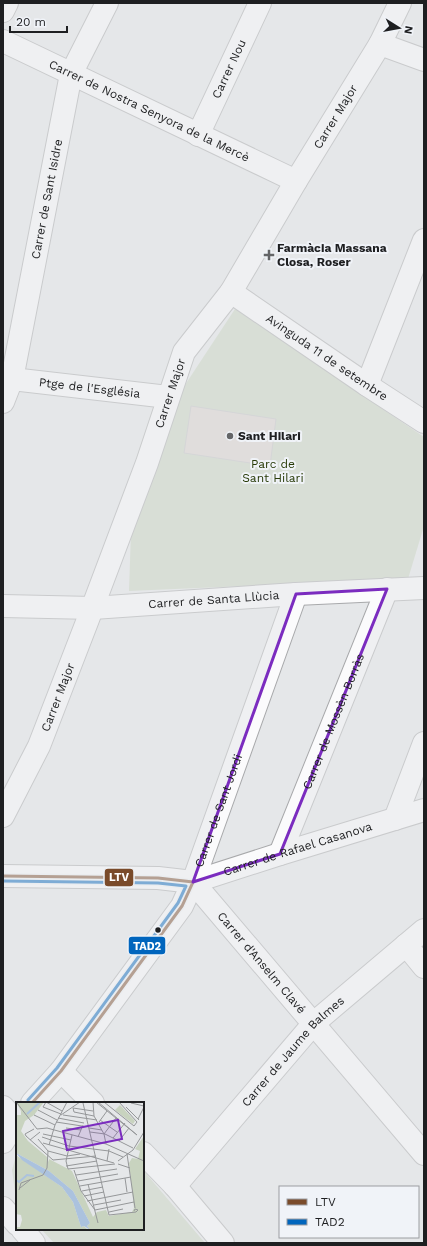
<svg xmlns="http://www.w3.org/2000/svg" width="427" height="1246" font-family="'Work Sans',sans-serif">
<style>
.green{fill:#c8d3bf}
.building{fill:#d9d0cc;stroke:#c0c0c1}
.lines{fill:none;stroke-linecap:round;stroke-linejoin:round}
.minor-casing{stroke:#a8a9ab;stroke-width:24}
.minor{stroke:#fbfbfc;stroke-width:22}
.bus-1-casing{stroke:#f0f3f8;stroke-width:6}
.bus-2-casing{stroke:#f0f3f8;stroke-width:6}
.bus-1{stroke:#7a4b2a;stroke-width:3}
.bus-2{stroke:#0065bd;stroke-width:3}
.marked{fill:none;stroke:#7b2cbf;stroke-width:3;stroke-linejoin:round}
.poi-dot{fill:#646567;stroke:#f0f3f8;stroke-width:1.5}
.bus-dot{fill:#1e1f21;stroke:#f0f3f8;stroke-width:1.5}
.labels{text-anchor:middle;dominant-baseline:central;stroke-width:4;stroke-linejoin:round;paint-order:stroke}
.street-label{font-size:12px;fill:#1e1f21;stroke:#f0f3f8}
.poi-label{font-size:12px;font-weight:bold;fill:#1e1f21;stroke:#f0f3f8;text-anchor:start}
.park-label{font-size:12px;fill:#283b08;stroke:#f0f3f8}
.inset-river{fill:none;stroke:#abc2de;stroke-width:2}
.inset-road{fill:none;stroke:#959799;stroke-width:1}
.view{fill:#7b2cbf;fill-opacity:0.15;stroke:#7b2cbf;stroke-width:2}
.inset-edge{fill:none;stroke:#1e1f21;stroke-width:2}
.line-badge{stroke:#f0f3f8;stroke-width:1.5}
.badge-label{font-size:11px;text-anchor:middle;font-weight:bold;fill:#fff}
</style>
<rect width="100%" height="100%" fill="#e5e7e9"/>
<g class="green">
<polygon points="235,309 424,437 424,526 408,579 129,591 131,531 181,391"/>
<polygon points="17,1152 17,1195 15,1192 12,1170"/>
<polygon points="143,1170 205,1243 54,1243 41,1229 143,1229"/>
</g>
<polygon class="building" points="191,406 276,419 270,466 184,453"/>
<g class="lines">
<defs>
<g id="minor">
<polyline points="3,11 7,3"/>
<path id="s1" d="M 3,41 L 296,181"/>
<polyline points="380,44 424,60"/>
<path id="s2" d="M 198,135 L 260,3"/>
<path id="s3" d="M 231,292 L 367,385 L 424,422"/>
<path id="s4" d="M 3,375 L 12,379 L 168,397"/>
<polyline points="367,385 424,240"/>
<path id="s5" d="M 3,402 L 12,379 L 71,74 L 107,3"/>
<path id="s6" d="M 3,606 L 93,608 L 296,594 L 424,588"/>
<path id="s7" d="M 3,816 L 39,746 L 87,622 L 147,463 L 184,352 L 231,292 L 296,181 L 380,44 L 400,3"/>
<polyline points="395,819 424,743"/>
<path id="s8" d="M 280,854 L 387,589"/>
<path id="s9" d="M 3,876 L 158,878 L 193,882 L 280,854 L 424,810"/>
<path id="s10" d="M 193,882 L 424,1154"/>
<polyline points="406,945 424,967"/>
<polyline points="61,1071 93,1103"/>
<path id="s11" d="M 32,1103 L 61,1071 L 182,906 L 193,882 L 296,594"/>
<polyline points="3,1107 16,1121"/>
<polyline points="3,1142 17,1120"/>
<polyline points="143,1153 175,1186 223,1243"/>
<path id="s12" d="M 175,1186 L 314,1023 L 424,930"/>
<polyline points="3,1208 17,1224"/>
<polyline points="22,1229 34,1243"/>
</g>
</defs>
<use href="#minor" class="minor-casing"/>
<use href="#minor" class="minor"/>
<defs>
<polyline id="bus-1" points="3,876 158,878 193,882 182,906 61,1071 32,1103"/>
<polyline id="bus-2" points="3,881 158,883 186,886 178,903 57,1068 28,1100"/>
</defs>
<use href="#bus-1" class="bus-1-casing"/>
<use href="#bus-2" class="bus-2-casing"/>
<use href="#bus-1" class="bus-1"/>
<use href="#bus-2" class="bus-2"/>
</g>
<path d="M0 0H427V1246H0ZM 387,589 L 280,854 L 193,882 L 296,594 Z" fill="#e5e7e9" fill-opacity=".55" fill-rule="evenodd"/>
<path class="marked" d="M 387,589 L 280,854 L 193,882 L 296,594 Z"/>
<g class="poi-dot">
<path d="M267 249h4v4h4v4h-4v4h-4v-4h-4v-4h4z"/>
<circle cx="230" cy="436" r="4"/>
</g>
<circle class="bus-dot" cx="158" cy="930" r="3.5"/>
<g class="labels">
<g class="street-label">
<text stroke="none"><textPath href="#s2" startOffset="73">Carrer Nou</textPath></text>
<text stroke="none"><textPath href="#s1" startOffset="162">Carrer de Nostra Senyora de la Mercè</textPath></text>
<text stroke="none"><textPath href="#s7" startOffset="779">Carrer Major</textPath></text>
<text stroke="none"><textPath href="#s5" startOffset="208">Carrer de Sant Isidre</textPath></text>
<text stroke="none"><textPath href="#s3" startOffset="116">Avinguda 11 de setembre</textPath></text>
<text stroke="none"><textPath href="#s4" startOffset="88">Ptge de l'Església</textPath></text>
<text stroke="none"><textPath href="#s7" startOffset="455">Carrer Major</textPath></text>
<text stroke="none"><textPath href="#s6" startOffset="211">Carrer de Santa Llùcia</textPath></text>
<text stroke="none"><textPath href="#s7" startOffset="131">Carrer Major</textPath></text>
<text stroke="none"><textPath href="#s8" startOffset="143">Carrer de Mossèn Borràs</textPath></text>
<text stroke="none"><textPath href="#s11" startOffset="350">Carrer de Sant Jordi</textPath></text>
<text stroke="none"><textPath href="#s9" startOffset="300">Carrer de Rafael Casanova</textPath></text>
<text stroke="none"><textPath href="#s10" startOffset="106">Carrer d'Anselm Clavé</textPath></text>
<text stroke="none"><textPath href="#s12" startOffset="179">Carrer de Jaume Balmes</textPath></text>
</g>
<g class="poi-label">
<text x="277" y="248">Farmàcia Massana<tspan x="277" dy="14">Closa, Roser</tspan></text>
<text x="238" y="436">Sant Hilari</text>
</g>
<g class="park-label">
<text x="273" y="464">Parc de<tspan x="273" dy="14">Sant Hilari</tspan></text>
</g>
</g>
<g transform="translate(16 1102)">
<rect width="128" height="128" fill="#e5e7e9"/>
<path d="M 0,0 L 28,0 L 18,13 L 9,19 L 5,29 L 12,39 L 31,55 L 33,60 L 33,57 L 56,69 L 77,115 L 81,110 L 90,108 L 93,114 L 116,110 L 118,106 L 113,61 L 116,56 L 122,57 L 124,49 L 119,47 L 128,34 L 128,128 L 74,128 L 71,124 L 74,121 L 57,89 L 33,69 L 0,51 L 0,13 L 5,13 L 5,9 ZM 104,3 L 119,19 L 117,22 L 99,8 ZM 0,53 L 46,85 L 57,100 L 65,125 L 68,124 L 72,128 L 0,128 L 0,125 L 4,125 L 6,118 L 5,113 L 0,112 Z" fill="#c8d3bf"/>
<path d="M 0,51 L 33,69 L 57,89 L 74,121 L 71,124 L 74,128 L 68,124 L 65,125 L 57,100 L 46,85 L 6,58 Z" fill="#abc2de"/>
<path class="inset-river" d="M 11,12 L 24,0M 0,78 L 3,80 L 11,73 L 18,74"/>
<path class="inset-road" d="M 30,0 L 27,5 L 45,12M 30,0 L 46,9M 77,0 L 78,14 L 88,32 L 90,42M 80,0 L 121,33 L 82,0M 88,0 L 118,24 L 121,20 L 103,0M 1,1 L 21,27M 67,1 L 93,113 L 120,110 L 122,108 L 119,107 L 118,109M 115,1 L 128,4M 110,5 L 123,18M 57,6 L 58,10 L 78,14M 57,6 L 77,9M 22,8 L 41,18M 18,13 L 39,23M 45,13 L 64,0M 47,13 L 81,18M 42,16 L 68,21M 122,17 L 128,5M 84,18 L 101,30M 40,20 L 66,24M 83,20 L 91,9M 50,26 L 65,28M 73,26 L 86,28M 18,27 L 9,32 L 10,34 L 37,58 L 80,54M 21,27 L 31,26 L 90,42 L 128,59M 74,30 L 89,32 L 117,46M 27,32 L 55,38M 88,32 L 100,16M 56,33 L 50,59 L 52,67 L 99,62M 26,35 L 53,44 L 93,49 L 107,55M 62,35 L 67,23M 97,36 L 109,21M 14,38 L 24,30M 103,39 L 113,26M 27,41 L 98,61M 33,43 L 39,23 L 51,0M 32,49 L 51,54 L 64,52M 111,52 L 119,106M 91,59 L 93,47M 102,59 L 117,48 L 128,30M 102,62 L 114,66M 50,64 L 81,59M 58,68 L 65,89 L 79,108 L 118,100M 60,73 L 101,67M 109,76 L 111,90M 62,79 L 102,72M 72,82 L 82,121M 64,84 L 115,75M 4,86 L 14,78M 3,88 L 5,81 L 27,73 L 31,66 L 32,49 L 22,37M 66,89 L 87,85M 68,94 L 88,90M 71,99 L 117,90M 78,103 L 105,98M 93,110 L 107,107"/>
<path class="view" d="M 102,18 L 106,37 L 51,48 L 47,29 Z"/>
<rect width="128" height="128" class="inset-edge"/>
</g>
<g class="line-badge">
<rect x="104" y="868" width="30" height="19" rx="4" fill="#7a4b2a"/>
<rect x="128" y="936" width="38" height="19" rx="4" fill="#0065bd"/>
</g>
<g class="badge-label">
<text x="119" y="881">LTV</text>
<text x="147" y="950">TAD2</text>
</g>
<rect width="427" height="1246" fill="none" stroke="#1e1f21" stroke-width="8"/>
<rect x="279" y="1186" width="140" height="52" fill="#f0f3f8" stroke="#9c9ea2"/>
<rect x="287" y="1199" width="20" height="6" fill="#7a4b2a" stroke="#9c9ea2"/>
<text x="315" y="1206" font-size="12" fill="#1e1f21">LTV</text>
<rect x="287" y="1219" width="20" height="6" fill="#0065bd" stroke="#9c9ea2"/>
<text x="315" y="1226" font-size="12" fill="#1e1f21">TAD2</text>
<g transform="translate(399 28) rotate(101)" stroke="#f0f3f8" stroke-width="3" paint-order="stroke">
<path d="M0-3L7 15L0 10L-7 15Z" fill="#1e1f21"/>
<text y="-6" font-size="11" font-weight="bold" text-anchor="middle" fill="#1e1f21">N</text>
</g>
<path d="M10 26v6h57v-6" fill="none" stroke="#1e1f21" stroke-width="2"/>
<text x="16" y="26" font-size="12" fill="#1e1f21" stroke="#f0f3f8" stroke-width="3" paint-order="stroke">20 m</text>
</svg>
